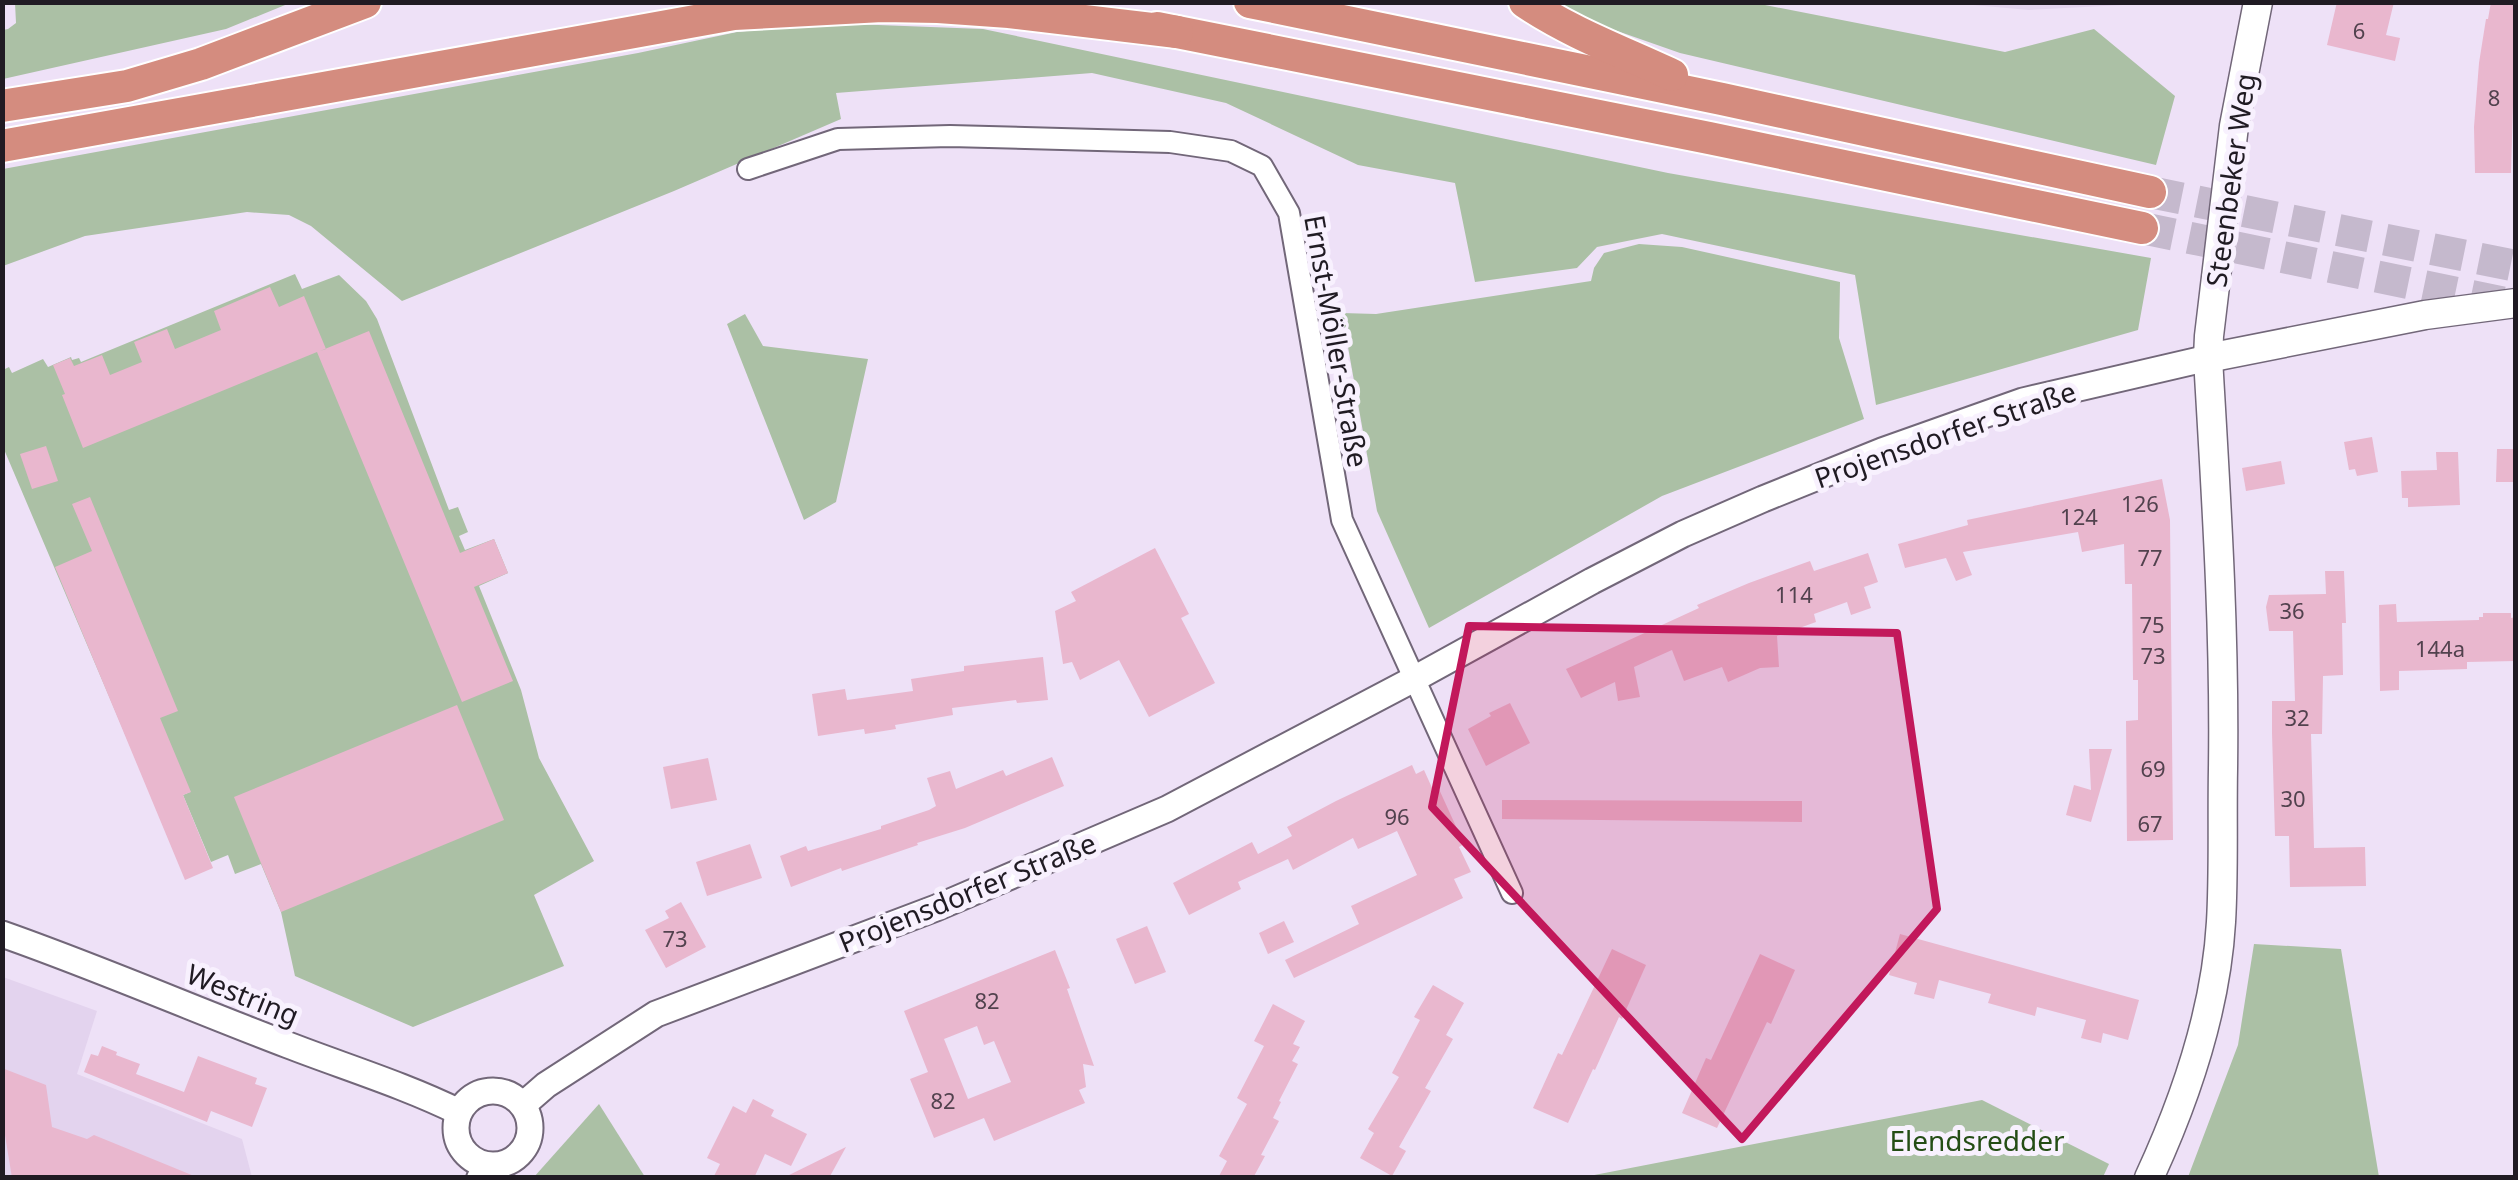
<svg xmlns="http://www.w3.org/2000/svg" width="2518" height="1180" font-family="'Noto Sans',sans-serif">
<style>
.built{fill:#e3d3ee}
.green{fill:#abc0a5}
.building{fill:#e9b7ce;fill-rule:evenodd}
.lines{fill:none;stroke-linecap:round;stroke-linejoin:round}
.trunk-tunnel{stroke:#c5b9cd;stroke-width:32;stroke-dasharray:32 16;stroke-linecap:butt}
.minor-casing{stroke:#726779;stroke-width:24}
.tertiary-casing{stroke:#726779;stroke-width:29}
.secondary-casing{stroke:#726779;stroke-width:31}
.trunk-casing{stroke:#fff;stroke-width:36}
.minor{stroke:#fff;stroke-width:20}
.tertiary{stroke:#fff;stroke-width:25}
.secondary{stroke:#fff;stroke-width:28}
.trunk{stroke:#d48c7f;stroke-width:32}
.marked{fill:#c2185b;fill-opacity:0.2;stroke:#c2185b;stroke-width:8;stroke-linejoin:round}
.labels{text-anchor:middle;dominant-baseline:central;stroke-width:10;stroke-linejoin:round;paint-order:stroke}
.number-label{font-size:22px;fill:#52424e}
.street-label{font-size:28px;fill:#201b23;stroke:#f8f1fe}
.park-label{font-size:28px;fill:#244d15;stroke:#f8f1fe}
</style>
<rect width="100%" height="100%" fill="#eee1f7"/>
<g class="built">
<polygon points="1951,3 1951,2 2161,3 2029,10"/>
<polygon points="3,977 97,1011 77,1074 242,1139 252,1177 3,1178"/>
</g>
<g class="green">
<polygon points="15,3 15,2 290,3 226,29 3,79 3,30 8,29 16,23"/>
<polygon points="1556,3 1755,3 2005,52 2094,29 2175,96 2156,165 1680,53 1603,26"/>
<polygon points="826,23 983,29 1668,173 2151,258 2138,330 1876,405 1855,275 1662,234 1597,247 1577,268 1475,282 1455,183 1358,165 1226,103 1092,73 836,93 841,119 674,191 402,301 311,226 289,215 247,212 85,236 3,266 3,169 638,53 737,32"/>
<polygon points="1639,244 1682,247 1840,282 1839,338 1864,419 1662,496 1429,628 1377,511 1342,313 1376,314 1591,281 1594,268 1604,253"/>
<polygon points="295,274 302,289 339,275 366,301 377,319 449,510 458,507 468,532 459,536 465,550 494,539 508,573 479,586 521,690 539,758 594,861 534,895 564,966 413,1027 295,976 281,912 261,864 235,874 228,855 211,862 183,795 190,792 128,741 3,447 2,365 5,369 9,367 12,373 43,359 48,367 71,357 72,360 79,358 81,362"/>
<polygon points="745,314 763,346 868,359 836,502 804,520 727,324"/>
<polygon points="2254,944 2341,949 2379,1177 2188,1177 2238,1045"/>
<polygon points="1982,1100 2109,1164 2103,1177 1584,1177"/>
<polygon points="599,1104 645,1177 534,1177"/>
</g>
<g class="building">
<polygon points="2337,2 2394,2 2386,35 2400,38 2395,61 2327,45"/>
<polygon points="2491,2 2516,2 2511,173 2475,173 2474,127 2479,63 2486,19 2488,19"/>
<polygon points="270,287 279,307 304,296 326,349 320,351 369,331 460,553 494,539 508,573 474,587 513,681 462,702 317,352 83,448 62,395 65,394 53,365 70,358 74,366 102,355 110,375 142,362 134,342 167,329 175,349 221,330 214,311"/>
<polygon points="2372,437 2378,472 2357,476 2355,469 2349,470 2344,442"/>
<polygon points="46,446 58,481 32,489 20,454"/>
<polygon points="2497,449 2516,449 2516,482 2496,482"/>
<polygon points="2436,452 2458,452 2460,505 2408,507 2408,498 2402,498 2401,471 2437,470"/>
<polygon points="2281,461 2285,484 2246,491 2242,468"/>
<polygon points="2162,479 2170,520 2173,840 2127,841 2126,721 2138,720 2138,680 2133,680 2132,584 2125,584 2124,544 2082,552 2078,532 1963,552 1972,575 1956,581 1946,558 1905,568 1898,544 1968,525 1967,520"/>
<polygon points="90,497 178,711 160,718 191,792 183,795 213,868 185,880 55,567 92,551 72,504"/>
<polygon points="1155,548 1189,614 1181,618 1215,683 1149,717 1119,660 1080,680 1072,662 1063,664 1055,611 1076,601 1071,592"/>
<polygon points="1868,553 1878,582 1864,587 1871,608 1851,615 1847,602 1814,614 1816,622 1777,636 1779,667 1760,668 1728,682 1722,667 1684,681 1672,650 1634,667 1640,697 1618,701 1615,682 1581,698 1566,669 1699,608 1697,605 1749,583 1810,561 1814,571"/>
<polygon points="2325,571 2344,571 2346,623 2342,623 2343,675 2323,676 2322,734 2311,734 2314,848 2365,847 2366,886 2290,887 2289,836 2275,836 2272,733 2272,701 2295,701 2293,631 2269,631 2266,607 2269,595 2326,594"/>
<polygon points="2396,604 2397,622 2479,620 2479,617 2483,617 2483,613 2511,613 2511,618 2516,617 2516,661 2467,662 2467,669 2399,671 2399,690 2380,691 2379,605"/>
<polygon points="1043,657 1048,700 1017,703 1016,700 952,708 953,715 895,725 896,729 865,734 864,729 818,736 812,694 845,689 847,700 913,691 911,679 964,671 964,666"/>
<polygon points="1510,703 1530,743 1486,766 1468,729 1491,716 1489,713"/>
<polygon points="457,705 504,820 281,912 234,797"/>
<polygon points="2089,749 2112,749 2091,822 2066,815 2074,785 2091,790"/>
<polygon points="1052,757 1064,786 965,828 917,843 918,845 842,871 841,868 791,887 780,856 806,846 808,851 881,829 881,826 929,810 936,806 927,778 950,771 956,789 1003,770 1006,776"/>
<polygon points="708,758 717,800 671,809 663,767"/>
<polygon points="1412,765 1416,774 1424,770 1433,790 1438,787 1464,844 1459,847 1471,872 1454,879 1463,898 1294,978 1285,960 1359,924 1351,906 1417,875 1397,831 1358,849 1353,838 1293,870 1288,859 1238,882 1241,889 1189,915 1173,883 1252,842 1258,854 1292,836 1287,827 1336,801"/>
<polygon points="1502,800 1802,801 1802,822 1502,819"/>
<polygon points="750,844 762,878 707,896 696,862"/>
<polygon points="681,902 706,947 666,968 645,930 669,918 665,911"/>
<polygon points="1284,921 1294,942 1268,954 1259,933"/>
<polygon points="1147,926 1166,972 1135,984 1116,939"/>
<polygon points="1900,934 2139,1000 2128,1040 2103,1033 2101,1043 2081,1038 2086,1020 2037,1007 2035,1016 1988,1003 1991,994 1939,980 1934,999 1914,994 1917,983 1889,975"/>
<polygon points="1612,949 1646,965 1622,1019 1619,1017 1595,1070 1593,1069 1568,1123 1533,1108 1558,1053 1562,1055"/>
<path d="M 1055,950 L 1070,988 L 1067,989 L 1094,1066 L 1083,1064 L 1086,1087 L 1079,1090 L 1085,1103 L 994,1141 L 984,1118 L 934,1138 L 910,1079 L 928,1072 L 904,1011 ZM 977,1026 L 984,1045 L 994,1041 L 1011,1082 L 968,1099 L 944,1039 Z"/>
<polygon points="1760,954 1795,970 1771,1024 1767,1022 1717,1128 1682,1113 1706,1058 1711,1060"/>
<polygon points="1433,985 1464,1003 1446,1035 1453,1039 1425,1088 1431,1091 1399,1147 1406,1151 1392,1176 1360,1158 1374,1133 1368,1129 1399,1077 1392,1073 1420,1020 1414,1017"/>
<polygon points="1273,1004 1305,1021 1293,1044 1300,1047 1292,1061 1298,1064 1279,1101 1281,1102 1273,1118 1279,1121 1261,1155 1265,1156 1253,1178 1218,1178 1227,1161 1219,1156 1247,1104 1237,1098 1264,1046 1254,1041"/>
<polygon points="102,1046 117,1052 116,1055 140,1064 136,1074 184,1092 198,1056 257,1078 255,1084 267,1088 252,1127 211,1111 207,1122 84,1072 91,1054 98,1056"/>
<polygon points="2,1068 46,1085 52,1127 87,1139 94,1135 199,1178 12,1178 5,1135 2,1133"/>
<polygon points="753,1099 774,1110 771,1116 807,1134 791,1166 765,1154 754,1178 713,1178 720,1164 707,1158 733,1106 746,1113"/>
<polygon points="846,1147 829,1178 783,1178"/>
</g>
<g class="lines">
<g class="trunk-tunnel">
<polyline points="2150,192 2516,266"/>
<polyline points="2142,228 2510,304"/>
</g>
<defs>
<g id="minor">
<polyline points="748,169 838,139 950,136 1170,142 1231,151 1262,166 1289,213 1342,520 1512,893"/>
<polyline points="477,1178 484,1164"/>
</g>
<g id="tertiary">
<path d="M 2,934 C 99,968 193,1009 288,1045 C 345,1067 404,1085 459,1112"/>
<circle cx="493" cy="1128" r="37"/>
<polyline points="523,1105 546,1085 656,1014 936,908 1167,809 1414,679 1592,581 1683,534 1763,499 1882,451 2023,401 2208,358"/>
</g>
<g id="secondary">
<polyline points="2208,358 2425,315 2516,303"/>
<path d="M 2149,1178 C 2186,1098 2216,1010 2221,922 C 2224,871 2222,820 2223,769 C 2225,632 2216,495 2208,358 L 2209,336 L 2234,126 L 2258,2"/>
</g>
<g id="trunk">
<polyline points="1250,2 1722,99 2150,192"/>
<path d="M 1525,2 C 1571,33 1623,52 1672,75"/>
<polyline points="1157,28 1709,138 2142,228"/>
<polyline points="2,106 127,86 201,64 365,2"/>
<polyline points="2,146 734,14 882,6 938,7 1009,12 1177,32"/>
</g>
</defs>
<use href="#minor" class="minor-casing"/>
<use href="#tertiary" class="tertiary-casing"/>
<use href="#secondary" class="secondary-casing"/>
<use href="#trunk" class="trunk-casing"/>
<use href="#minor" class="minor"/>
<use href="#tertiary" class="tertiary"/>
<use href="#secondary" class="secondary"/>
<use href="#trunk" class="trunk"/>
</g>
<path class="marked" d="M 1469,626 L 1897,633 L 1937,909 L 1742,1139 L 1432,807 Z"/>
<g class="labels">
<g class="number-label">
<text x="2359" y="30">6</text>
<text x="2494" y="97">8</text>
<text x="2140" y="503">126</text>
<text x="2079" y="516">124</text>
<text x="2150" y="557">77</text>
<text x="1794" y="594">114</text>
<text x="2292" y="610">36</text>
<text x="2152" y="624">75</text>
<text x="2440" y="648">144a</text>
<text x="2153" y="655">73</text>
<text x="2297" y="717">32</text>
<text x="2153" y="768">69</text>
<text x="2293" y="798">30</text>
<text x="1397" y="816">96</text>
<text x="2150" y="823">67</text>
<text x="675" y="938">73</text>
<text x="987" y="1000">82</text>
<text x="943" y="1100">82</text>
</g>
<g class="street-label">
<text transform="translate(2230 180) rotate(-82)">Steenbeker Weg</text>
<text transform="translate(1337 341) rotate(80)">Ernst-Möller-Straße</text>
<text transform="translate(1945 434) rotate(-19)">Projensdorfer Straße</text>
<text transform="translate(967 892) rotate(-22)">Projensdorfer Straße</text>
<text transform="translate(243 994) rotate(22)">Westring</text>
</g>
<g class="park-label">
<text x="1977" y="1140">Elendsredder</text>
</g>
</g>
<rect width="2518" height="1180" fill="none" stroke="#201b23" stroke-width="10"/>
</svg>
